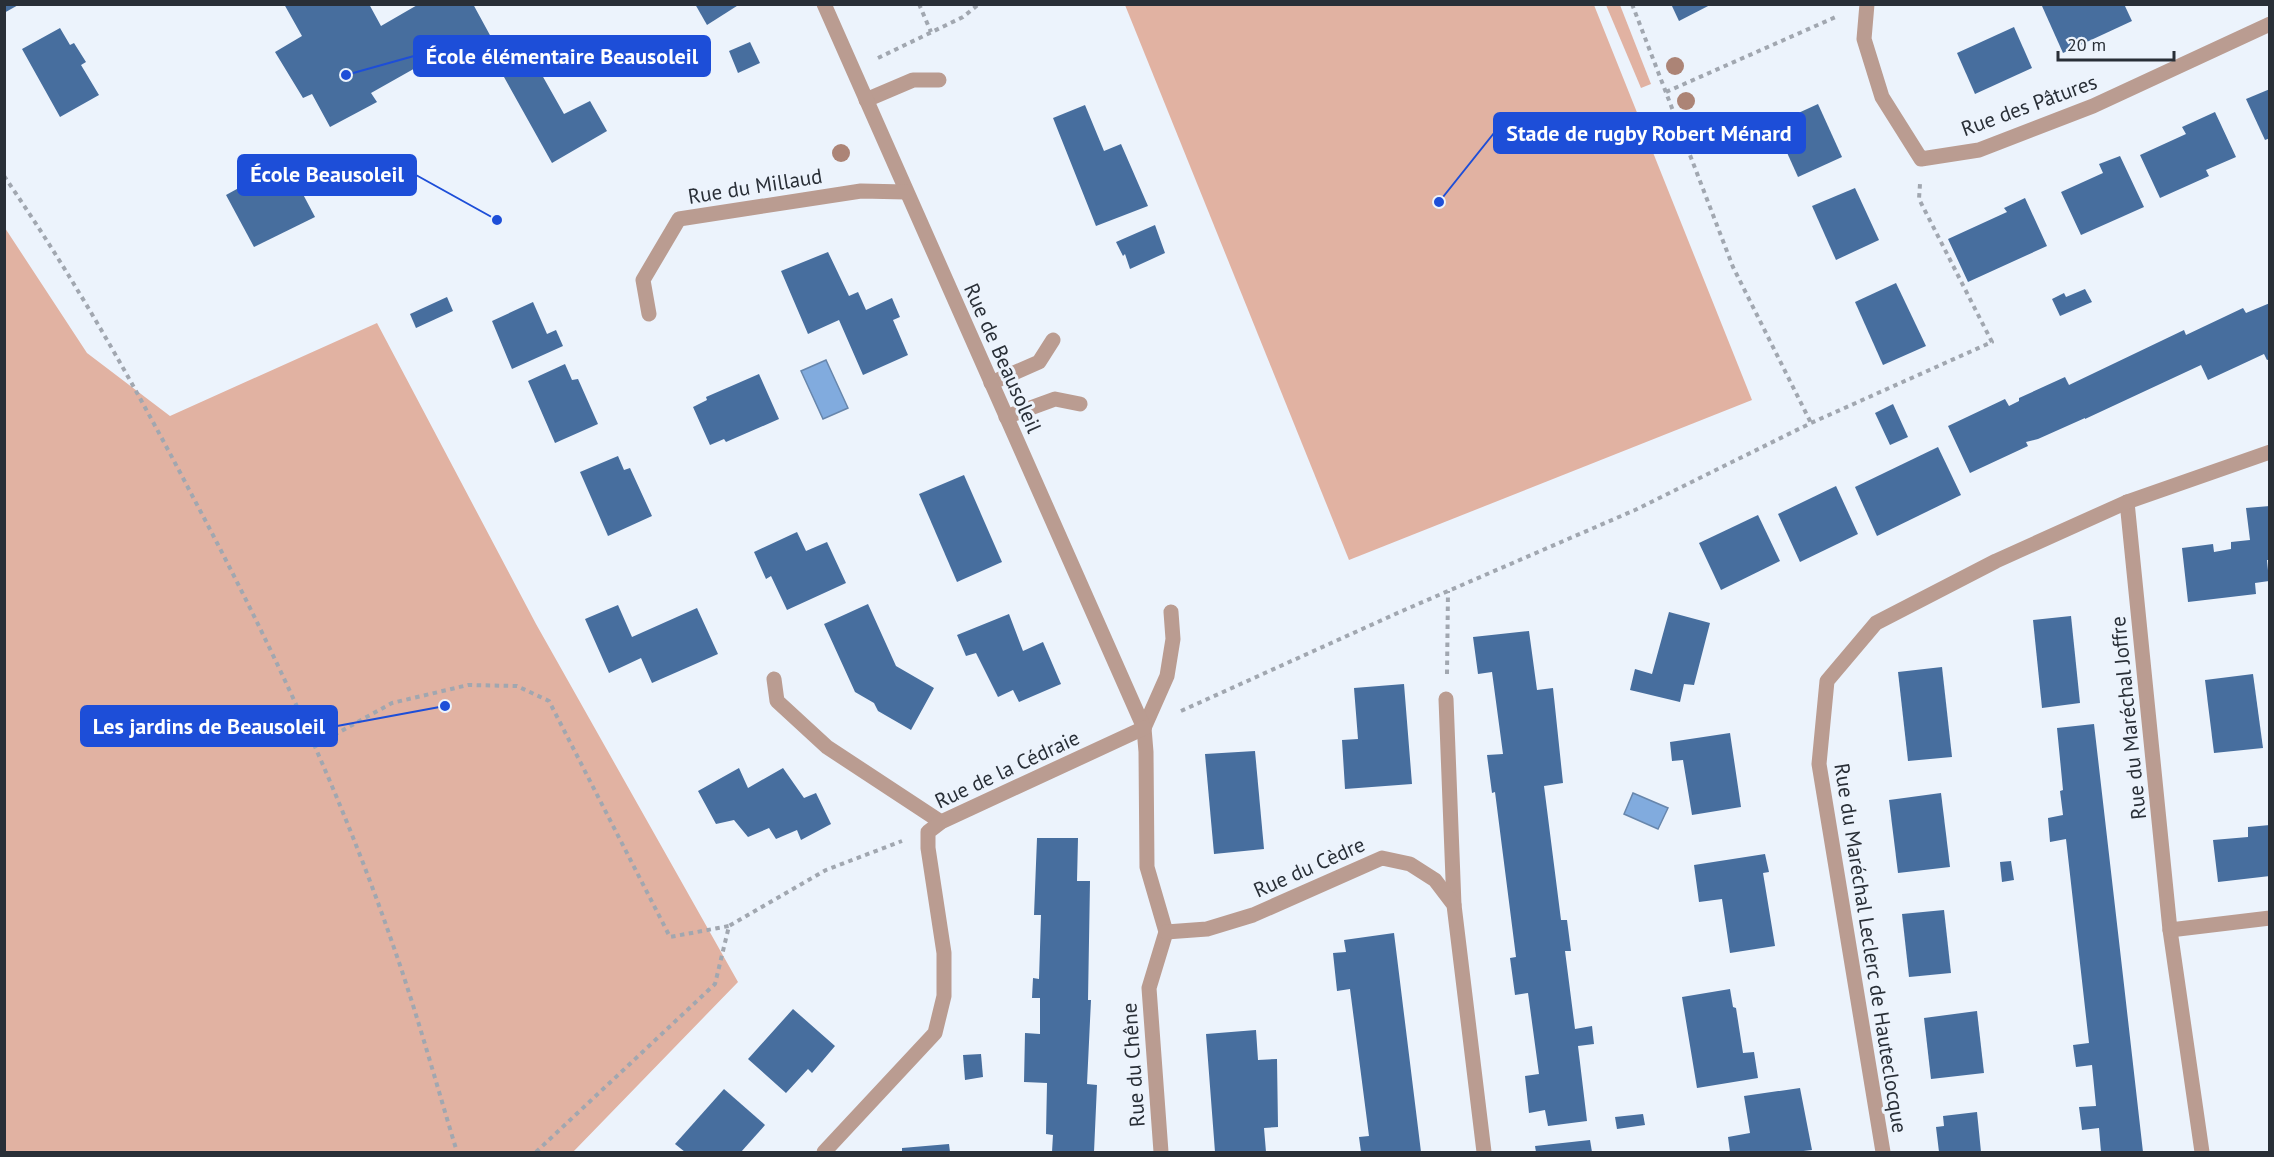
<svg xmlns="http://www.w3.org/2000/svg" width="2274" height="1157" font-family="'PT Sans',sans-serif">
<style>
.green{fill:#e1b2a2}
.water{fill:#81abde;stroke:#6786ac;stroke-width:1.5}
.building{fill:#476e9e}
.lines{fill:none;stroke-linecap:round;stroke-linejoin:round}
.path{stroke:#a1a7b0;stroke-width:4;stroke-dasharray:4.5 4.5;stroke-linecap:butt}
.lane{stroke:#ba9c91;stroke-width:15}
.street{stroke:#ba9c91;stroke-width:15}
.tree{fill:#ac8476}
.labels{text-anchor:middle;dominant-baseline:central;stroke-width:6;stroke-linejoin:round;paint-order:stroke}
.street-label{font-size:21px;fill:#292f37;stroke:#ecf3fc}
.leader{fill:none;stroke:#1d4ed8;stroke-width:2}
.callout-dot{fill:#1d4ed8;stroke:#ecf3fc;stroke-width:2}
.callout{fill:#1d4ed8;stroke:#1d4ed8;stroke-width:2}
.callout-label{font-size:22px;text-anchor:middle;font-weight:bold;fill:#fff}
</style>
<rect width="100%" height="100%" fill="#ecf3fc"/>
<g class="green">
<polygon points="1125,5 1594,5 1752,400 1349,560"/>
<polygon points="1606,5 1620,5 1651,84 1641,88"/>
<polygon points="5,228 87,353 170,416 377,323 536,624 738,982 573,1152 5,1152"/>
</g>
<g class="water">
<polygon points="826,360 848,408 823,419 801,371"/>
<polygon points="1633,793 1668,808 1658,829 1624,814"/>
</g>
<g class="building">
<polygon points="4,4 20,4 4,13"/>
<polygon points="284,4 369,4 381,26 419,4 473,4 491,37 454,57 449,49 371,93 377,102 330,127 312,94 303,98 275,52 302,36"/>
<polygon points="695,4 740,4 707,25"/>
<polygon points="1671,4 1712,4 1679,21"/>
<polygon points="2045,4 2124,4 2132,21 2063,53 2042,6"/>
<polygon points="2014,27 2032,68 1975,94 1957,53"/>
<polygon points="60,28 70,45 74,43 86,62 81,65 99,95 60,117 22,49"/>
<polygon points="750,42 760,63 738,73 729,51"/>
<polygon points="525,45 564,114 590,101 607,131 552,163 495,61"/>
<polygon points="2270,89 2270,138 2265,140 2246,99"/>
<polygon points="1818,104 1842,157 1798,177 1774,124"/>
<polygon points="1085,105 1104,151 1121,144 1148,206 1096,226 1053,118"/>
<polygon points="2215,112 2236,157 2206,170 2209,176 2160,198 2140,155 2186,134 2182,127"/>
<polygon points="2120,156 2144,207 2081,235 2061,192 2103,173 2099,164"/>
<polygon points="286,162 315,217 254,247 226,195"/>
<polygon points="1855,188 1879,240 1836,260 1812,206"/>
<polygon points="2025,198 2047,246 1968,282 1948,239 2007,212 2004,208"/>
<polygon points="1155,225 1165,253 1130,269 1125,254 1123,256 1116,242"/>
<polygon points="828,252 849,296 858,292 866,310 892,298 900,317 893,320 908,355 863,375 839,320 808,334 781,271"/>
<polygon points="1896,283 1926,346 1883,365 1855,302"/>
<polygon points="2085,289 2092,302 2060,316 2052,299 2064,293 2066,297"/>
<polygon points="447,297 453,311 416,328 410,314"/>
<polygon points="533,302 547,334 556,330 563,346 512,369 492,321"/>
<polygon points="2270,303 2270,359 2267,360 2264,354 2208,380 2201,365 2085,419 2085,418 2038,439 2026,442 2028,446 1970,473 1948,426 2005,399 2009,406 2019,401 2019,398 2065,377 2069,385 2184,330 2186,335 2243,308 2246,313"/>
<polygon points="565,364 572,380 578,379 598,424 555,443 528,381"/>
<polygon points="759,374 779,419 726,442 724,439 710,445 693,407 707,400 706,397"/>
<polygon points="1893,404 1908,437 1890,445 1875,413"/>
<polygon points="1938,447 1961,495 1877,536 1855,487"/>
<polygon points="618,456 624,470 630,468 652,516 608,536 580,472"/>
<polygon points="964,475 1002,562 957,582 919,494"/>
<polygon points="1836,486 1858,534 1800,562 1778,514"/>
<polygon points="2270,506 2270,560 2267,560 2269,581 2255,583 2256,594 2188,602 2182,548 2213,544 2214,552 2231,549 2231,542 2250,540 2246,508"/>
<polygon points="1758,515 1780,561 1721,590 1699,543"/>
<polygon points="797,532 806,551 827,542 846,583 787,610 771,576 766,579 754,552"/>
<polygon points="868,604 896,666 934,688 911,730 878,711 874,703 855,692 824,624"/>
<polygon points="618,605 632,637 697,608 718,654 652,683 641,658 609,673 585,619"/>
<polygon points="1669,612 1710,623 1694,685 1684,684 1680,702 1630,690 1635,669 1652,674"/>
<polygon points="1009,614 1023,651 1043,642 1061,684 1019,702 1013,690 998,697 976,653 966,656 957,635"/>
<polygon points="2071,616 2080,703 2042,708 2033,620"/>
<polygon points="1529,631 1537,690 1553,688 1563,783 1544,786 1561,920 1567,920 1571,951 1565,951 1575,1029 1592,1026 1594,1044 1578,1046 1587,1121 1548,1126 1545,1110 1529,1113 1525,1076 1539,1074 1528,993 1515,995 1510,958 1516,957 1495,792 1492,793 1487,755 1503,754 1492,672 1478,674 1473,637"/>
<polygon points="1942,667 1952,757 1908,761 1898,672"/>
<polygon points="2253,674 2263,748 2214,753 2205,680"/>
<polygon points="1404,684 1412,784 1345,789 1342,740 1358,739 1354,688"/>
<polygon points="2094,724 2123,976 2143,1152 2101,1152 2099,1128 2082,1130 2079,1107 2096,1106 2092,1065 2076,1067 2073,1045 2089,1043 2066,839 2050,842 2048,818 2063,815 2060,791 2063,790 2057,728"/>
<polygon points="1730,733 1741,807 1692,815 1683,760 1672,761 1670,742"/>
<polygon points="1255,751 1264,849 1214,854 1205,754"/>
<polygon points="739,768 748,788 783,768 804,798 816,793 831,824 801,840 797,830 776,839 769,828 748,837 734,820 716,824 698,791"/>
<polygon points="1941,793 1950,867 1898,873 1889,800"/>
<polygon points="2270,825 2270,876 2218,882 2213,840 2248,837 2248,827"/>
<polygon points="1037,838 1078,838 1077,881 1090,881 1088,1000 1091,1000 1087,1084 1097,1085 1094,1152 1052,1152 1053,1135 1046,1134 1047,1083 1024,1082 1025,1033 1040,1034 1040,998 1032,998 1033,978 1039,979 1041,915 1034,915"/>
<polygon points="1765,854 1769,872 1763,873 1775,946 1730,953 1722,899 1699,902 1694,865"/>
<polygon points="2011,861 2014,880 2002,882 2000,862"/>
<polygon points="1944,910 1951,973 1909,977 1902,914"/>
<polygon points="1394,933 1421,1152 1361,1152 1359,1137 1369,1136 1350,989 1337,991 1333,953 1346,952 1344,940"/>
<polygon points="1730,989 1733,1007 1736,1008 1743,1053 1754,1052 1758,1078 1697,1088 1682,997"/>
<polygon points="793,1009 835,1046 812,1073 808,1069 786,1093 748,1059"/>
<polygon points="1977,1011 1984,1073 1931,1079 1924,1018"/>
<polygon points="1256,1030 1258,1060 1277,1059 1278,1127 1264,1128 1266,1152 1215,1152 1206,1034"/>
<polygon points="981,1054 983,1077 965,1080 963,1055"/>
<polygon points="1800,1088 1812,1150 1795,1152 1730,1152 1728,1137 1750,1133 1744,1096"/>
<polygon points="724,1089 765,1125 741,1152 685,1152 675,1144"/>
<polygon points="1977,1112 1981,1152 1939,1152 1936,1127 1944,1126 1943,1116"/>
<polygon points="1643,1114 1645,1125 1617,1129 1615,1117"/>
<polygon points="1590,1140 1592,1152 1536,1152 1535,1146"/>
<polygon points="949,1144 950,1152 902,1152 902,1148"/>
</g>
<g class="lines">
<g class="path">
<polyline points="919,4 931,32"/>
<polyline points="1632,4 1733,267 1811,423"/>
<polyline points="878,58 963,17 979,4"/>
<polyline points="1666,92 1838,16"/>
<path d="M 4,176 C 75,279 136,388 194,499 C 270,642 340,791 393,945 C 417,1013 436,1083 457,1152"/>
<polyline points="1447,674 1448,591"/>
<polyline points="1181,711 1402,611 1635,510 1811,423 1992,342 1919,199 1920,184"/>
<polyline points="334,735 392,703 468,685 517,686 549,701 670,937 729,926"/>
<polyline points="536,1152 715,984 729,926 826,870 902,841"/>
</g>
<g class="lane">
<polyline points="866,100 913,80 939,80"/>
<polyline points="991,383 1039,362 1053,340"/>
<polyline points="1006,417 1055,399 1080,404"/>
<polyline points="774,679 777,701 827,747 941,822"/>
<polyline points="1446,699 1454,905"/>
<polyline points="1144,728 1167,676 1173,639 1171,612"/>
</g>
<g class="street">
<polyline points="824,4 1144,728 1146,752 1147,867 1166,932 1149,988 1161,1152"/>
<polyline points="1867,4 1864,39 1882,97 1921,159 1979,150 2093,106 2270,24"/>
<polyline points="649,314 643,280 679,219 861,191 906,192"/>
<polyline points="2127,502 2170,930 2202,1152"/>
<polyline points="2170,930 2270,918"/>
<polyline points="1166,932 1207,929 1253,915 1382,858 1410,864 1435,880 1454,905 1484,1152"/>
<polyline points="824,1152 935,1033 944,996 944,953 928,848 928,832 941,822 1144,728"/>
<polyline points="1883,1152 1819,764 1827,681 1876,623 1996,561 2127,502 2270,452"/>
</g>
</g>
<g class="tree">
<circle cx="1675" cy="66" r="9"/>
<circle cx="1686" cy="101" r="9"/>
<circle cx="841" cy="153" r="9"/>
</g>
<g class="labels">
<g class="street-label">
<text transform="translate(2029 105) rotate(-20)">Rue des Pâtures</text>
<text transform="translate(755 186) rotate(-9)">Rue du Millaud</text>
<text transform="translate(1003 358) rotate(66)">Rue de Beausoleil</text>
<text transform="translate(2128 718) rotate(-96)">Rue du Maréchal Joffre</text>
<text transform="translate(1007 769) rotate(-25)">Rue de la Cédraie</text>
<text transform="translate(1309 867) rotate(-24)">Rue du Cèdre</text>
<text transform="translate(1871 948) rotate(81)">Rue du Maréchal Leclerc de Hauteclocque</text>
<text transform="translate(1133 1065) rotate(-94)">Rue du Chêne</text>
</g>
</g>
<path class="leader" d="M346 75L414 56M1439 202L1494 133M497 220L416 175M445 706L337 726"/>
<g class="callout-dot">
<circle cx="346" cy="75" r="6"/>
<circle cx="1439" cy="202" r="6"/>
<circle cx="497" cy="220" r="6"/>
<circle cx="445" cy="706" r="6"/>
</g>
<g class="callout">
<rect x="414" y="36" width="296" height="40" rx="6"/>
<rect x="1494" y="113" width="311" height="40" rx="6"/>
<rect x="238" y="155" width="178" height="40" rx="6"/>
<rect x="81" y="706" width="256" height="40" rx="6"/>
</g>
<g class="callout-label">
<text x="562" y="64">École élémentaire Beausoleil</text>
<text x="1649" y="141">Stade de rugby Robert Ménard</text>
<text x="327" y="182">École Beausoleil</text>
<text x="209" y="734">Les jardins de Beausoleil</text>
</g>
<rect width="2274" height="1157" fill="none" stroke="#292f37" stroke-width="12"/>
<path d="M2058 51v9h116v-9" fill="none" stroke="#292f37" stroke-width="3"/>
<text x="2067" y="51" font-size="18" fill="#292f37" stroke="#ecf3fc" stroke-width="4.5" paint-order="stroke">20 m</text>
</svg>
